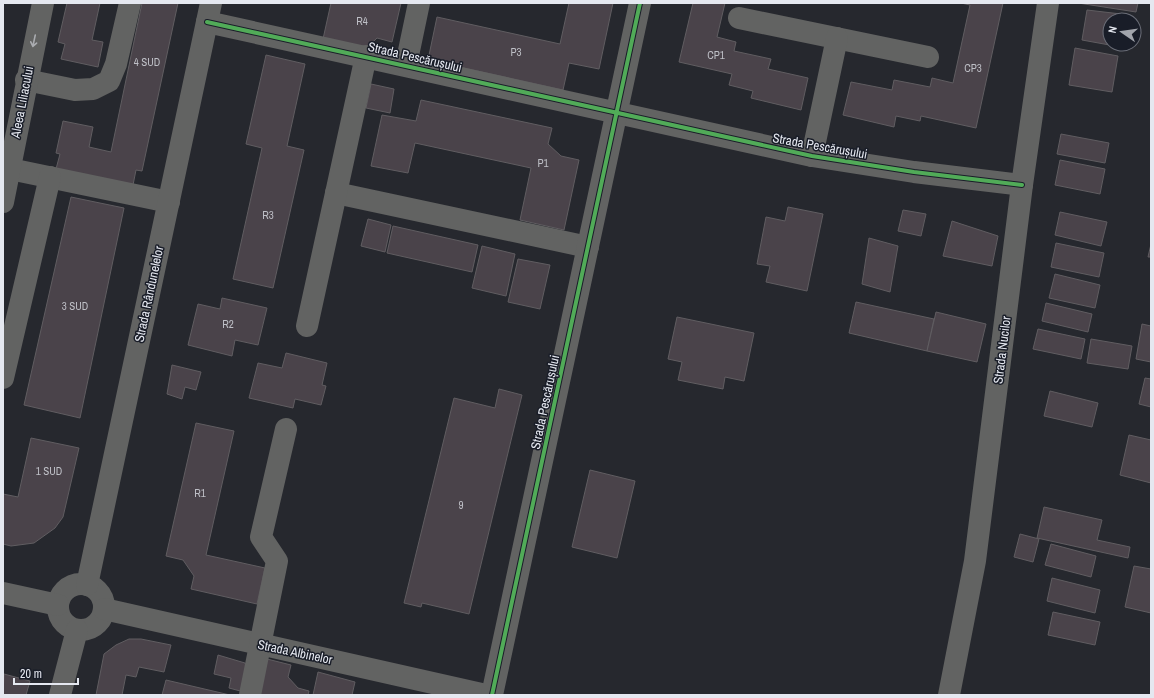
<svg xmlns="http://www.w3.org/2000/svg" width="1154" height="698" font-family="'Archivo Narrow',sans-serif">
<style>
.building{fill:#4a434a;stroke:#605d61}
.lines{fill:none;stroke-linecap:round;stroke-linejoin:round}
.minor{stroke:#626362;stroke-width:22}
.cycleway-casing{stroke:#191d28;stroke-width:6}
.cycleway{stroke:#51ab58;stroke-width:4}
.oneway{stroke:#aaacb0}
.labels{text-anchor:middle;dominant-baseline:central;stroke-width:3;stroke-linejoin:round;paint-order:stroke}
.number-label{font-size:11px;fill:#bebfc6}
.street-label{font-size:13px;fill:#e5e8f0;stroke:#191d28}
</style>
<rect width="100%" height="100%" fill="#26282e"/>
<g class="building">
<polygon points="67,3 100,3 92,40 103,42 98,67 61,59 65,44 58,42"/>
<polygon points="142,3 178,3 142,171 136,170 133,185 56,169 60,154 56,153 63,121 93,127 89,147 111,152"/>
<polygon points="331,3 401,3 392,42 377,38 373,42 371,48 323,39"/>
<polygon points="569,3 613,3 599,69 569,63 563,90 428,60 437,17 560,44"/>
<polygon points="693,3 725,3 717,37 736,42 734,51 771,59 768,69 808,78 801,110 751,98 753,91 729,85 732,74 679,62"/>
<polygon points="961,3 1003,3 976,128 921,116 920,121 896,116 894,127 843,115 851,82 892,90 894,80 930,87 932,78 953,83 970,5"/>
<polygon points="1078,3 1138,3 1136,12"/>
<polygon points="1087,10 1121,14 1120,20 1110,20 1110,44 1115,44 1115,46 1082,40"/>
<polygon points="1075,48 1118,56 1112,92 1069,85"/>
<polygon points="266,55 305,64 287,146 304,150 273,288 233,279 262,148 246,144"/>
<polygon points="371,84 394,89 390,113 366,108"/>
<polygon points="421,100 552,128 548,144 561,156 579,160 564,230 520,220 531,168 415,143 408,173 371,166 382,115 416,121"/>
<polygon points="1061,134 1109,143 1105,163 1057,154"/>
<polygon points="1060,160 1105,169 1100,194 1055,185"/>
<polygon points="71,197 124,208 80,418 24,405"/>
<polygon points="788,207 823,214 807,291 766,282 770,266 757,264 766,217 785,221"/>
<polygon points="903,210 926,214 921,236 898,231"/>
<polygon points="1060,212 1107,222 1101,246 1055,235"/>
<polygon points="368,219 391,225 385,252 361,246"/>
<polygon points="952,221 998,236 992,266 943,256"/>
<polygon points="393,226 478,245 472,272 387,253"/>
<polygon points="869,238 898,246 890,292 862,284"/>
<polygon points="1056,243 1104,253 1099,277 1051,267"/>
<polygon points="1151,244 1151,257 1148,257"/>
<polygon points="482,246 515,254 506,296 472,288"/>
<polygon points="518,259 550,265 540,309 508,302"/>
<polygon points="1055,274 1100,285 1095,308 1049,298"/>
<polygon points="222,298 267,308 258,345 235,340 232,356 188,345 198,304 220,309"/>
<polygon points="856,302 934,319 927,351 849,333"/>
<polygon points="1046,303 1092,314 1088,332 1042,321"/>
<polygon points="936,312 986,324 977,362 927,351"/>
<polygon points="677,317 754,333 744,381 725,377 723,389 678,380 682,362 668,359"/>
<polygon points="1142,324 1151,326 1151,362 1136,359"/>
<polygon points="1038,329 1085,339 1081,359 1033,349"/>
<polygon points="1091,339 1132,346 1128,369 1087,363"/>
<polygon points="286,353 327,363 322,385 326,386 321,405 295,399 293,408 249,398 258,363 282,368"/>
<polygon points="172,365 201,372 196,390 185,387 182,399 167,394"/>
<polygon points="1145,378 1151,379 1151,407 1139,404"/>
<polygon points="499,389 522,395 469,614 422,603 421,607 404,603 454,398 495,408"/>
<polygon points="1050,391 1098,403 1092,427 1044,416"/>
<polygon points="196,423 234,431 206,555 265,568 257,604 191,589 194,576 183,560 166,556"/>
<polygon points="1129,435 1151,440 1151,483 1120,475"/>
<polygon points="31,438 79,448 63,517 55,528 34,543 11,546 3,544 3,494 18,497"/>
<polygon points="590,470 635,481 617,558 572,547"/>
<polygon points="1044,507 1102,520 1097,540 1130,547 1128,558 1037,538"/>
<polygon points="1020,534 1039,539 1033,562 1014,557"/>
<polygon points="1051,544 1096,556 1091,577 1045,565"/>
<polygon points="1134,566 1151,569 1151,613 1125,607"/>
<polygon points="1052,578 1100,590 1095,613 1047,601"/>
<polygon points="1053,612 1100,622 1095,645 1048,635"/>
<polygon points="129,639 141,639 171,645 164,672 139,667 136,677 126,675 122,695 96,695 104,654 116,645"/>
<polygon points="218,655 245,663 249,674 244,692 229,688 231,678 214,674"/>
<polygon points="267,659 291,665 288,677 298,688 309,691 308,695 258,695"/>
<polygon points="318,672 355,682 352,695 313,695"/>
<polygon points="4,674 30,681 26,695 3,695"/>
<polygon points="166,680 230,695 162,695"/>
</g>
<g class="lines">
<g class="minor">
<polyline points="739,18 928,57"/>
<polyline points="207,22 812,156 914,172 1022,185"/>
<polyline points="406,65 419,3"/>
<polyline points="26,80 75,90 93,89 109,81 116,64 130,3"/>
<polyline points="812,156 837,38"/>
<polyline points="10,169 169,202"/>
<polyline points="336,193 588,247"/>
<polyline points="3,202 43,3"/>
<polyline points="307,326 366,56"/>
<polyline points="3,378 50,177"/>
<circle cx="81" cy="607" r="23"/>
<polyline points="87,585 211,3"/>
<polyline points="3,593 58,605"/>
<polyline points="104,609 486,695"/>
<polyline points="60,695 77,630"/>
<polyline points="250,695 277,561 261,537 286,429"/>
<polyline points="492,695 640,3"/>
<polyline points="949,695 975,561 1022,185 1048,3"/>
</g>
<defs>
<g id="cycleway">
<polyline points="207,22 812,156 914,172 1022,185"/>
<polyline points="492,695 640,3"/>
</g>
</defs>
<use href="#cycleway" class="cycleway-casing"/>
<use href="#cycleway" class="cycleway"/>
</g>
<defs><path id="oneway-shaft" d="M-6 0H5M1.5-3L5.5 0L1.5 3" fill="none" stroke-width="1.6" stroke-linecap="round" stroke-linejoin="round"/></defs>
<use class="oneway" href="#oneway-shaft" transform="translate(34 41) rotate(102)"/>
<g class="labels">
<g class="number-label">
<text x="362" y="21">R4</text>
<text x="516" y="52">P3</text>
<text x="716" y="55">CP1</text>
<text x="147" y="62">4 SUD</text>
<text x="973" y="68">CP3</text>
<text x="543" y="163">P1</text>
<text x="268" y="215">R3</text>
<text x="75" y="306">3 SUD</text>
<text x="228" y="324">R2</text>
<text x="49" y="471">1 SUD</text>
<text x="200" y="493">R1</text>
<text x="461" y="505">9</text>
</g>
<g class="street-label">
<text transform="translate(415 57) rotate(13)">Strada Pescărușului</text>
<text transform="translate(22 102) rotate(-79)">Aleea Liliacului</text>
<text transform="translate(820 146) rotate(10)">Strada Pescărușului</text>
<text transform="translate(149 294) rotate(-78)">Strada Rândunelelor</text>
<text transform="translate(1002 350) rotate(-83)">Strada Nucilor</text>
<text transform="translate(545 402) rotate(-78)">Strada Pescărușului</text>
<text transform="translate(295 652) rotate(12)">Strada Albinelor</text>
</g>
</g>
<rect width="1154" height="698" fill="none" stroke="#e5e8f0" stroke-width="8"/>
<g transform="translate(1122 32) rotate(283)"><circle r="19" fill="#191d28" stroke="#6b6e78"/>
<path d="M0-3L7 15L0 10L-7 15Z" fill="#a2a5ac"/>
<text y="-6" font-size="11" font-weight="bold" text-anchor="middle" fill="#e5e8f0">N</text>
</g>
<path d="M14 678v6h64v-6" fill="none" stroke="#e5e8f0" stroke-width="2"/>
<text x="20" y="678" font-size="12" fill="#e5e8f0" stroke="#191d28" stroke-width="3" paint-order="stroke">20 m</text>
</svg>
